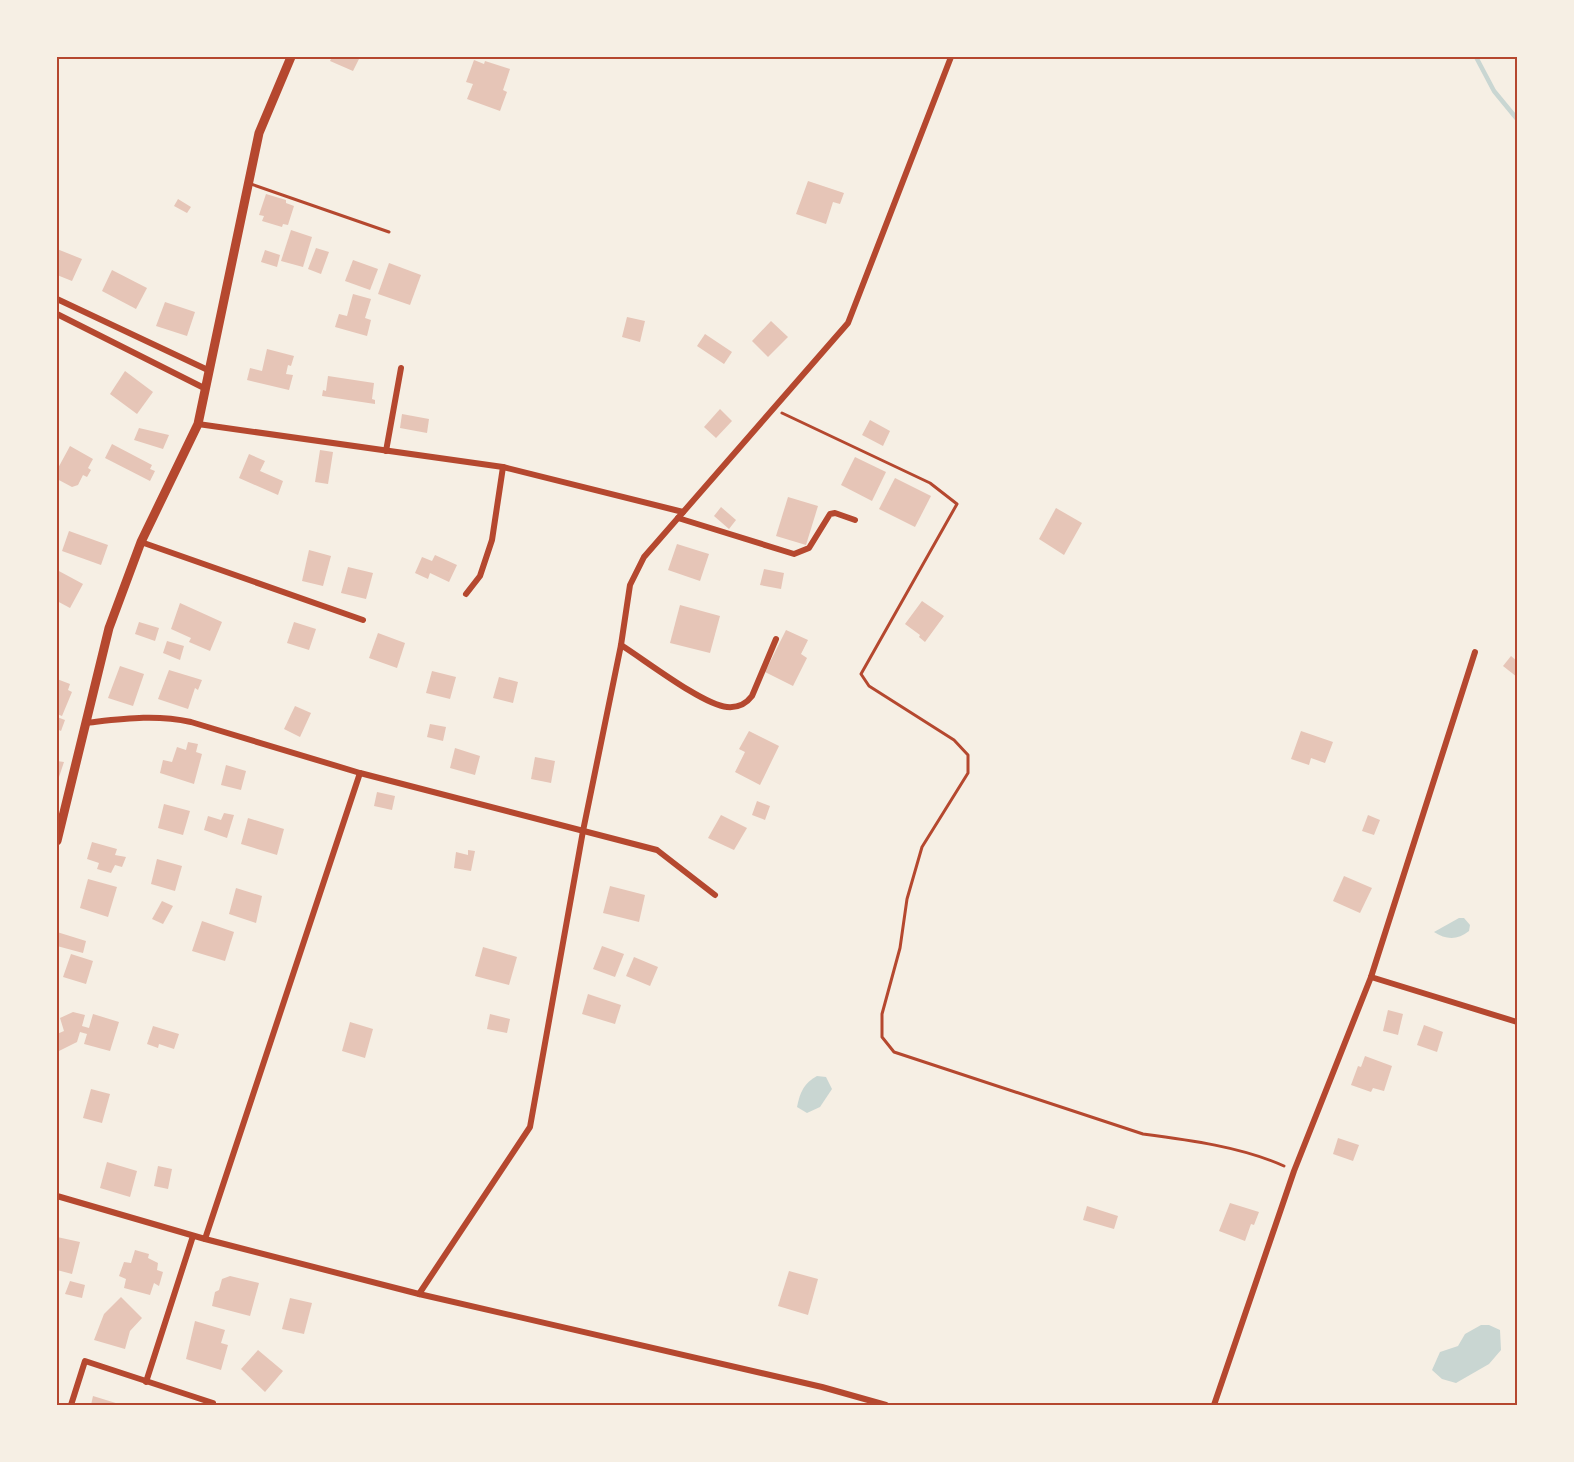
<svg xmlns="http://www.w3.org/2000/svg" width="1574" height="1462" font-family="Lora,serif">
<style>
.water{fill:#c9d6d2}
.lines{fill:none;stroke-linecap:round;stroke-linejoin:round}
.stream{stroke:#c9d6d2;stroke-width:4.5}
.building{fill:#e6c5b7}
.path{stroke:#b5482f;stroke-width:3}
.service{stroke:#b5482f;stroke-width:3}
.minor{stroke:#b5482f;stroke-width:6}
.secondary{stroke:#b5482f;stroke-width:9}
.neatline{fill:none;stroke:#b5482f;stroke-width:2}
</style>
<rect width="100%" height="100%" fill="#f6efe4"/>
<g class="water">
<path d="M 1459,918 L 1464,918 L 1470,925 L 1469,931 C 1458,940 1446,940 1434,932 Z"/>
<path d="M 817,1076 L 826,1077 L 832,1089 L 820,1107 L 807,1113 L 797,1107 C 800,1092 804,1083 817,1076 Z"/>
<polygon points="1481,1325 1489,1325 1500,1330 1501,1350 1489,1364 1456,1383 1442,1379 1432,1370 1440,1352 1458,1346 1465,1334"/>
</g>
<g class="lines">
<polyline class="stream" points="1476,57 1494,91 1517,119"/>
</g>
<g class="building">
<polygon points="332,57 360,57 353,71 330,61"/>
<polygon points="474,60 484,64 485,61 510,69 503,90 507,92 500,111 467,99 473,84 466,82"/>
<polygon points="808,181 844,193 840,204 833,202 826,224 796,214"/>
<polygon points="266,194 286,200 286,203 294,206 288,225 283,224 282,227 262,221 264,216 259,215"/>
<polygon points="178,199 191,207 187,213 174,206"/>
<polygon points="291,230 312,237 303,267 281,261"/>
<polygon points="316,248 329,252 321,274 308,269"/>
<polygon points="57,249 82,259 72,281 57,275"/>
<polygon points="265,250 280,255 277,267 261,262"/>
<polygon points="353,260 378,269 370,290 345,281"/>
<polygon points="389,263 421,275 410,305 378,294"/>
<polygon points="112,270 147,288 136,309 102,291"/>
<polygon points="353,294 371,299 365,318 371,320 367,336 335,327 339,314 347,316"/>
<polygon points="165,302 195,312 187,336 156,326"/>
<polygon points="627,317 645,321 640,342 622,337"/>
<polygon points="771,321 788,337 768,357 752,341"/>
<polygon points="705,334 732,352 724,364 697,346"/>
<polygon points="267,349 294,356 291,366 288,365 286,374 293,375 289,390 247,380 250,368 262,371"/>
<polygon points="125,371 153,392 137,414 110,394"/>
<polygon points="328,376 374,383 372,399 375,400 375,404 322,396 323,390 326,391"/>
<polygon points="720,409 732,421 716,438 704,427"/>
<polygon points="402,414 429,419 427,433 400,428"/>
<polygon points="870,420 890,431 883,446 862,435"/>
<polygon points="139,428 169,435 163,449 134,440"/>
<polygon points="112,444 152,465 150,469 155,471 150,481 105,458"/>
<polygon points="70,446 93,459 88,468 91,470 87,477 83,475 78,485 72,487 57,479 57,470"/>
<polygon points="320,450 333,452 328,484 315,482"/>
<polygon points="249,454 265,461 260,471 283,481 278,495 239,478"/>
<polygon points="855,457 886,472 872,501 841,485"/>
<polygon points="895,478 931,496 915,527 879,509"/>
<polygon points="788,497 818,506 806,545 776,536"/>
<polygon points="721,507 736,520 729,529 714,516"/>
<polygon points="1056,508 1082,523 1064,555 1039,539"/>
<polygon points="69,531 108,545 101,565 62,551"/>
<polygon points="677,544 709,554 700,581 668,570"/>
<polygon points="309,550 331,556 323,586 302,581"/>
<polygon points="435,555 457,565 449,582 430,573 428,579 415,573 422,557 432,561"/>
<polygon points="348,567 373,573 366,599 341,593"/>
<polygon points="764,569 784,573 781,589 760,585"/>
<polygon points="57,570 83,584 70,608 57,601"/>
<polygon points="922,601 944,616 925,642 919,637 920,635 905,624"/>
<polygon points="180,603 222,622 210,651 189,642 191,638 171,629"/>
<polygon points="680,605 720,616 710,653 670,643"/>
<polygon points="139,622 159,628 155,641 135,634"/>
<polygon points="294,622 316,629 309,650 287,643"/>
<polygon points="786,630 808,640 801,654 807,658 793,686 765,672"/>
<polygon points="378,633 405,643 397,668 369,658"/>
<polygon points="167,641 184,646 180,660 163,653"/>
<polygon points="1511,656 1517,661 1517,677 1503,666"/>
<polygon points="120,666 144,674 133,706 108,698"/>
<polygon points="169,670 202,680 198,690 195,688 188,709 158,699"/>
<polygon points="432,671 456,677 450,699 426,693"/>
<polygon points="499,677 518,682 513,703 493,698"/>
<polygon points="57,679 70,684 68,690 72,692 62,716 57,714"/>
<polygon points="295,706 311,713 300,737 284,729"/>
<polygon points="57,717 65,720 61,731 57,729"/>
<polygon points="430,724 446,727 443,741 427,737"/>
<polygon points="749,731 779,746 760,785 735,772 745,752 739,749"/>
<polygon points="1301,731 1333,742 1325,763 1311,758 1309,765 1291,759"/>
<polygon points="188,742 198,744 196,752 202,754 194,784 160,773 163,760 172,762 177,747 186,750"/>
<polygon points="455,748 480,756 475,775 450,768"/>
<polygon points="535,757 555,761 551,783 531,779"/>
<polygon points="57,761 64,762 57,783"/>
<polygon points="226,765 246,771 241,790 221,785"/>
<polygon points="377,792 395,796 392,810 374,806"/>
<polygon points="757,801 770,806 765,820 752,815"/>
<polygon points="164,804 190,811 183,835 158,828"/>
<polygon points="224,813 234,815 227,838 204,830 208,816 221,820"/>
<polygon points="721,815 747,828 734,850 708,838"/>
<polygon points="1368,815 1380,820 1374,835 1362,831"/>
<polygon points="248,818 284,829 277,855 241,844"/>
<polygon points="92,842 117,849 115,855 126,857 122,867 115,865 111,873 97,869 99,863 87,859"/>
<polygon points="468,850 475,851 471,871 454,868 456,852 468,855"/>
<polygon points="157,859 182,866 175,891 151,884"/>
<polygon points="1344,876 1372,888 1360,913 1333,901"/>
<polygon points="88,879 117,887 108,917 80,908"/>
<polygon points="610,886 645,895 639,922 603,913"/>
<polygon points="236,888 262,896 256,923 229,914"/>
<polygon points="162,901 173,906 163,924 152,919"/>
<polygon points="202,921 234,932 225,961 192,951"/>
<polygon points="57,932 86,941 83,953 57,946"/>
<polygon points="602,946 624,954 615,977 593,969"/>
<polygon points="483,947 517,957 509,985 475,976"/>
<polygon points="71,954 93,961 86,984 63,977"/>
<polygon points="634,957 658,967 650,986 626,976"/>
<polygon points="588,994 621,1005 615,1024 582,1014"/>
<polygon points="1388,1010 1403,1014 1398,1035 1383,1031"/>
<polygon points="73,1012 85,1015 82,1026 89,1028 93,1014 119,1022 110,1051 84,1044 87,1034 80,1032 77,1042 59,1051 57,1034 64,1031 60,1018"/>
<polygon points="490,1014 510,1019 507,1033 487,1029"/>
<polygon points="350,1022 373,1029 365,1058 342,1051"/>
<polygon points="1424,1025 1443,1032 1437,1052 1417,1045"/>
<polygon points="153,1026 179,1034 174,1049 159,1044 158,1048 147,1044"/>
<polygon points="1365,1056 1392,1066 1384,1091 1373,1088 1371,1092 1351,1085 1358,1066 1361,1067"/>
<polygon points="91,1089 110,1094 102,1123 83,1118"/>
<polygon points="1338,1138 1359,1145 1353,1161 1333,1154"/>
<polygon points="107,1162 137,1171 130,1197 100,1188"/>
<polygon points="158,1166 172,1169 168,1189 154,1186"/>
<polygon points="1230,1203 1259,1212 1254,1225 1251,1224 1245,1241 1219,1231"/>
<polygon points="1087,1206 1118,1216 1114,1229 1083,1220"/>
<polygon points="57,1237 80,1242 72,1274 57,1270"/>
<polygon points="135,1250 149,1254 148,1258 158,1263 157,1270 163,1272 159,1286 154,1283 150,1295 124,1288 126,1279 119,1276 124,1262 131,1263"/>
<polygon points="789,1271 818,1279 808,1315 778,1306"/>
<polygon points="230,1276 259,1283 250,1316 212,1306 215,1292 219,1290 222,1279"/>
<polygon points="70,1281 85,1285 82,1298 65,1294"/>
<polygon points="121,1297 142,1318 130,1331 125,1349 94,1340 104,1314"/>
<polygon points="290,1298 312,1303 304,1334 282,1329"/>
<polygon points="195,1321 225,1330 221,1343 228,1345 221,1370 186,1359"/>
<polygon points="258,1350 283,1371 265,1392 241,1369"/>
<polygon points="93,1396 119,1404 119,1405 91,1405"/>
</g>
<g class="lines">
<path class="path" d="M 782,413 L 930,483 L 957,504 L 861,674 L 869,686 L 954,740 L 968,755 L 968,773 L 922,847 L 907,899 L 900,948 L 882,1014 L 882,1037 L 894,1052 L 1143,1134 C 1189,1140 1242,1147 1284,1166"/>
<polyline class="service" points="251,184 389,232"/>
<g class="minor">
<polyline points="57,299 210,371"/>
<polyline points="57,314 206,389"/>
<polyline points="198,424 503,467 683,512"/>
<polyline points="386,451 401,368"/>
<polyline points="678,518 794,554 809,548 830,514 835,513 855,520"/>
<polyline points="141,542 363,620"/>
<polyline points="466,594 480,576 492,540 503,467"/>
<path d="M 621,645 C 645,660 703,705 727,707 C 738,708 746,704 752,696 L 776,639"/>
<path d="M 85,723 C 122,719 154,714 191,722 L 360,773 L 657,850 L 715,895"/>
<polyline points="1371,977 1517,1022"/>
<polyline points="57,1196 205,1239 419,1294 822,1387 886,1405"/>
<polyline points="205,1239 360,773"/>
<polyline points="419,1294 530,1127 583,831 621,645 630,585 644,557 848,323 951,57"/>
<polyline points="146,1382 193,1236"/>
<polyline points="71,1405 85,1361 213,1403 212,1405"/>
<polyline points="1214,1405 1294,1171 1371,977 1475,652"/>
</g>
<polyline class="secondary" points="57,841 109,628 141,542 198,424 259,133 291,57"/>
</g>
<rect width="1574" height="1462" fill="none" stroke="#f6efe4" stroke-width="117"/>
<rect x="58" y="58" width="1458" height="1346" class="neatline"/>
</svg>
